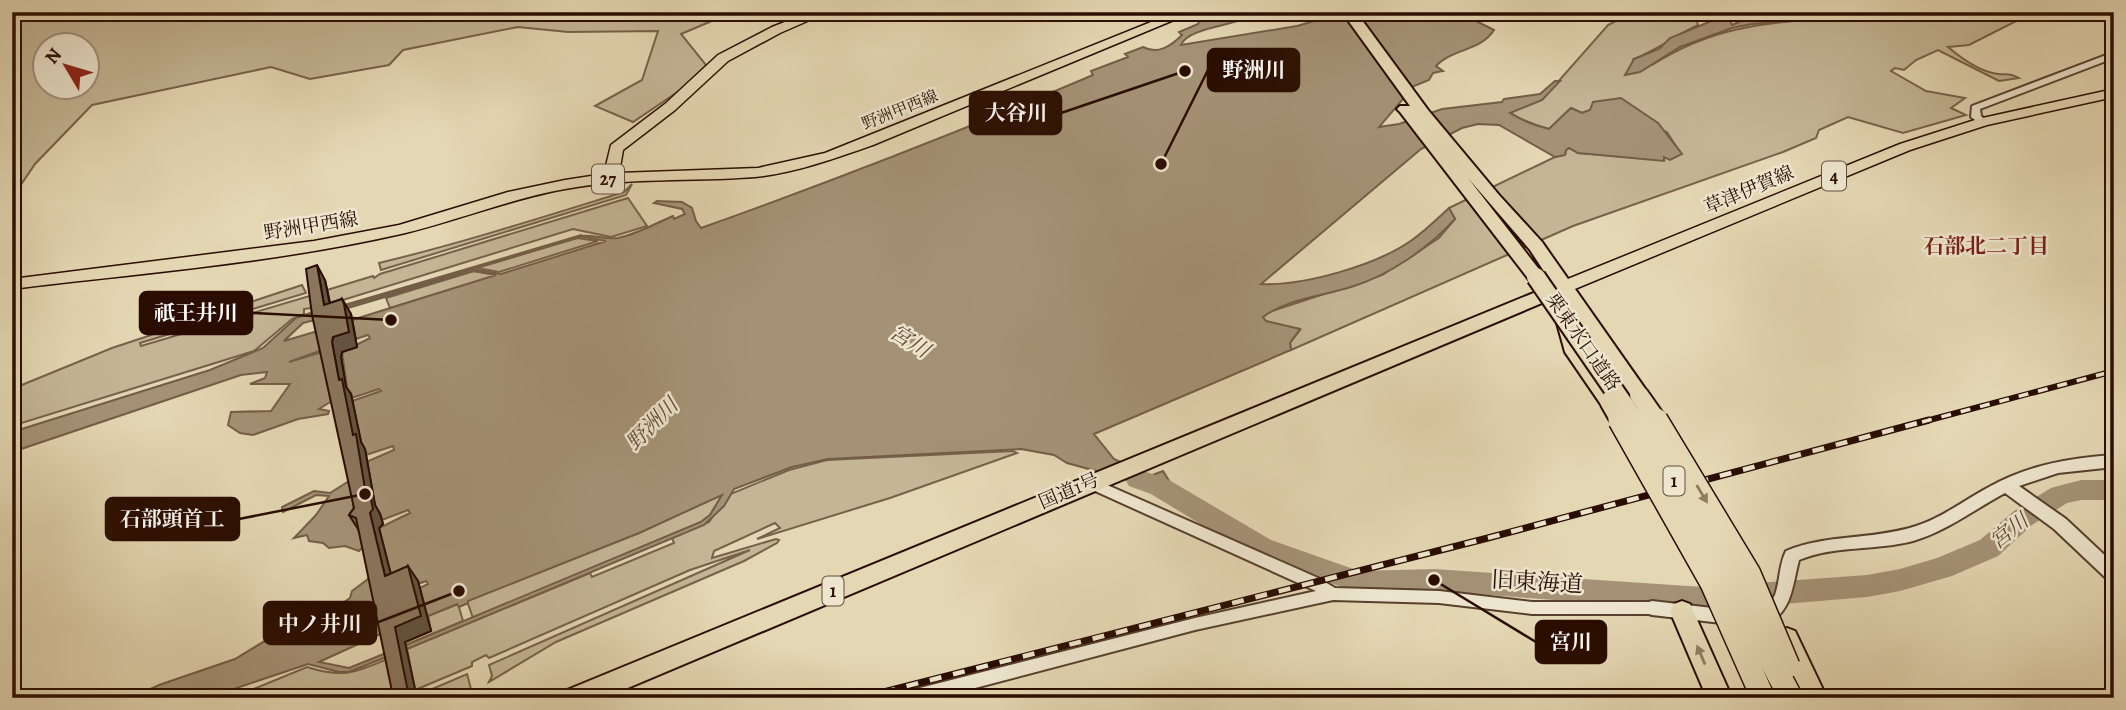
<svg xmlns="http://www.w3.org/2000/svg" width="2126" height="710" font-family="Alegreya,'Noto Serif JP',serif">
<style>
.green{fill:#c4b595;stroke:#77614a;stroke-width:2;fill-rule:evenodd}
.water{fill:#a59276;stroke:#745d47;stroke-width:2}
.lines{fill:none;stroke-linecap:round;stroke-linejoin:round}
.stream{stroke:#745d47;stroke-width:3.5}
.river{fill:#a59276;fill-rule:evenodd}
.minor-casing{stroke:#58402d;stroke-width:4}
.tertiary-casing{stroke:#58402d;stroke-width:4}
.primary-casing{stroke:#2a0d00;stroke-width:3}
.trunk-casing{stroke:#2a0d00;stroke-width:4}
.minor{fill:#ede5ce;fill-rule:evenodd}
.tertiary{fill:#ede5ce;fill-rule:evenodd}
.primary{fill:#e4d7b3;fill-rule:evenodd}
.trunk{fill:#e4d7b3;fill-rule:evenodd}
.rail-far1-casing{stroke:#2a0d00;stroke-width:6}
.rail-casing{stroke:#2a0d00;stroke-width:7}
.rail-far1{stroke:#ede5ce;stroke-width:3.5;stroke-dasharray:10;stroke-linecap:butt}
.rail{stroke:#ede5ce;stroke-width:4.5;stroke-dasharray:12;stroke-linecap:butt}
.trunk-bridge-far1-casing{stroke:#2a0d00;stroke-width:22;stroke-linecap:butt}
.trunk-bridge-casing{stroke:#2a0d00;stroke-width:26;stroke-linecap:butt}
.trunk-bridge-far1{stroke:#e4d7b3;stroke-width:18}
.trunk-bridge{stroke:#e4d7b3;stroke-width:23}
.wall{fill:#786550;stroke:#2a0d00;stroke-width:2}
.shaded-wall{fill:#615341;stroke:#2a0d00;stroke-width:2}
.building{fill:#8b765d;stroke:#2a0d00;stroke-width:2}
.oneway{fill:#907c62}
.labels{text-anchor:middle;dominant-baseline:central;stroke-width:5;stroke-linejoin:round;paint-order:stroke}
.far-street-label{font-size:16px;fill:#2a0d00;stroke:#ede5ce}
.shield{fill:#ede5ce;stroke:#644e3e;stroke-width:2}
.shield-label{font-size:18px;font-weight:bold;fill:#2a0d00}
.street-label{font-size:19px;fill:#2a0d00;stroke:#ede5ce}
.neighbourhood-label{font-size:21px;font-weight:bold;fill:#7a1f14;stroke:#ede5ce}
.water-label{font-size:21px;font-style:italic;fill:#614935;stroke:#ede5ce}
.near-street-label{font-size:23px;fill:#2a0d00;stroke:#ede5ce}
.leader{fill:none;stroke:#2a0d00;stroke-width:2.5}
.callout-dot{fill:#2a0d00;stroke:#ede5ce;stroke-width:2.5}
.callout{fill:#2a0d00;stroke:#2a0d00;stroke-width:2.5}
.callout-label{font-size:21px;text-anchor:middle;font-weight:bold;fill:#fff}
</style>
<rect width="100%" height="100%" fill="#e4d7b3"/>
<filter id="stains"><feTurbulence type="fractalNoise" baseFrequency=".00286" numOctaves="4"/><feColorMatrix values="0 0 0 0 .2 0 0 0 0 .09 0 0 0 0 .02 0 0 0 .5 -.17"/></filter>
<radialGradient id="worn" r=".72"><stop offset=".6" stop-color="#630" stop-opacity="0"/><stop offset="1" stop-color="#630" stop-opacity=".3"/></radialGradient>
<g class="green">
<path d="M 12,12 L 733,12 L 681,34 L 710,70 L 633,122 L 595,106 L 642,80 L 658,31 L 568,32 L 518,27 L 403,50 L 389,65 L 310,79 L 271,67 L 92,105 L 35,164 L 12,198 ZM 46,46 L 88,46 L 88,88 L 46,88 Z"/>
<path d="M 1633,12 L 1712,12 L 1697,22 L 1698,25 C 1675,36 1657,50 1634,59 L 1652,65 C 1716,24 1769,23 1843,17 L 1842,12 L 2054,12 L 2063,18 L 2046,19 L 2030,14 L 1969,45 L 1948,47 C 1961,58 1980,72 1998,74 C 2007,75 2010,73 2019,78 L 1999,81 L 1938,50 L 1916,60 L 1904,70 L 1895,68 L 1891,71 L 1926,91 L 1965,98 L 1951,108 L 1966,115 L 1903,133 L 1848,117 L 1819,130 L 1816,138 L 1783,152 L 1573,226 L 1291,350 L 1290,343 L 1300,330 L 1265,321 L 1262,317 L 1269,312 L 1382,275 L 1439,238 L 1455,219 L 1449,208 L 1555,157 L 1565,155 L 1566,150 L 1569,148 L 1578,153 L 1664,160 L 1663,157 L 1681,154 L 1667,132 L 1590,110 L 1582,113 L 1571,108 L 1549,129 C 1537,126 1520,119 1509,112 L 1542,100 L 1608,25 Z"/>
<path d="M 632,184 L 626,195 L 381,270 L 379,263 C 462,243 543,217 624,192 Z"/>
<polygon points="628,198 647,226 611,237 573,229 330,304 327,290 373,276 374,278 380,274"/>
<polygon points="577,238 598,241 499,272 477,268"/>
<polygon points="474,271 498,275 390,308 386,298"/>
<polygon points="302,285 306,293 140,343 141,346 316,294 318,307 304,309 304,314 292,319 254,351 12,426 12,389 112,348"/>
<polygon points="1013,451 1017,453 890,498 757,539 780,528 775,523 714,551 712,558 776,539 779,540 777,543 744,561 556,642 489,682 492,676 489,665 750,550 690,570 489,658 486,655 472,662 472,666 415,690 407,649 590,573 592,577 674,543 672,538 709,522 728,495 789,470 827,460"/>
<polygon points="723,494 710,515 701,522 473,618 467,601 639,533"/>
<polygon points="458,604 463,621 406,645 405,642 431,631 428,616"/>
<path d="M 392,657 L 395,698 L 232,698 L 307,667 C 344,679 357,672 392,657 Z"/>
<polygon points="467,674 471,689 444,698 435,698 432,689"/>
</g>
<g class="water">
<path d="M 1193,12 C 1205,12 1209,19 1220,19 C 1232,18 1241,11 1253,15 C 1236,26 1188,27 1181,45 L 1297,26 L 1345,12 L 1510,12 L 1476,21 L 1494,30 C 1481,51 1451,49 1436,66 L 1443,71 L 1433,73 L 1429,80 L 1414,86 L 1379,127 L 1399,124 L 1442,109 L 1502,102 L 1504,99 L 1540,94 L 1555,81 L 1560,81 L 1542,100 L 1510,113 C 1521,120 1536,126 1549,129 L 1571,108 L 1582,113 L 1590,110 L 1593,102 L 1621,98 L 1658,123 L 1682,154 L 1670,160 L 1664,157 L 1664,161 L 1578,153 L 1569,148 L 1566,150 L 1565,155 L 1555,157 L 1499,125 L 1478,124 L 1462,128 L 1421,149 L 1261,284 C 1304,286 1377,265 1412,240 C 1425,231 1437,219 1449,208 L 1455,219 C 1429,248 1388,276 1351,287 C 1322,296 1287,299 1263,317 L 1266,321 L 1300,329 L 1290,343 L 1291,350 L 1094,434 L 1114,459 L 1150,476 L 1163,471 L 1171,484 L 1163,493 L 1125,479 L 1067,463 L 1054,455 L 1021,449 L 828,459 L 792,467 L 734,489 L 724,506 L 704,525 L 407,649 L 406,645 L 701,522 L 710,515 L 722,495 L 639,533 L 468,601 L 468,603 L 459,607 L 457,604 L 428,616 L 427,615 L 401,625 L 420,588 L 428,584 L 426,581 L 418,584 L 418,582 L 395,590 L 379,528 L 410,513 L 408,510 L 382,520 L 380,514 L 376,516 L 366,462 L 394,450 L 393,446 L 366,455 L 365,450 L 363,450 L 352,401 L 381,391 L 379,389 L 352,398 L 348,395 L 342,352 L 370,338 L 368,335 L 356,339 L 352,320 L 496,275 L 473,271 L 331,313 L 472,269 L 501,274 L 606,241 L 579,236 C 592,234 606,240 618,238 C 638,234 656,223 673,216 L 674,219 L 685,214 L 682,209 L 654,203 L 657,201 L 682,202 L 692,208 L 696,221 L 701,228 C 833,181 964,130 1093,75 L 1091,71 L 1128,57 L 1125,54 L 1143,47 C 1158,55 1171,46 1182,35 L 1179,32 L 1198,24 L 1200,20 Z"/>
<polygon points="1842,12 1843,17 1752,24 1732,28 1680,47 1640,72 1625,75 1634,59 1659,49 1670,38 1716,19 1730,19 1732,25 1746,19"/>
<polygon points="319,310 319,319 303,323 284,341 321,330 325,349 289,362 325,351 335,399 319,409 329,411 328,414 298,419 253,435 240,433 228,425 231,412 271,411 290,384 250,384 265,378 267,372 241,375 12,452 12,432 210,370 263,348 296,318"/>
<polygon points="354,478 364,546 359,551 345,546 329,548 323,543 309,541 307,535 294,538 316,515 329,496 316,495 283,512 282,507 314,491 330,493"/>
<polygon points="373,569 379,600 331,620 332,622 379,603 385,632 319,662 349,668 391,651 391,655 349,672 339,672 308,664 207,698 131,698 159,685 235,659 306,616 337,607 350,598 352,591 368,579"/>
</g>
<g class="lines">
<polyline class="stream" points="344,306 581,236"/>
<polygon class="river" points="1138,469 1169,480 1271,540 1359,571 1434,569 1703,587 1867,575 1900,569 1937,558 1980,540 2014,511 2051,488 2081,480 2114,480 2114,500 2081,500 2067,503 2032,525 1998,556 1952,576 1900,591 1867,597 1703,611 1434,591 1359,593 1253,556 1151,494 1129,486 1125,479 1129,472"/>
<defs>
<g id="minor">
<polygon points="2114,52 2114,58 1980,109 1981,116 1988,122 1986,124 1980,124 1971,117 1972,106"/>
<polygon points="1089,477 1318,578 1335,588 1439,591 1532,602 1652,602 1657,604 1659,608 1657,612 1652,614 1532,614 1439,603 1333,600 1195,630 937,698 900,698 902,693 908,691 1195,618 1316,591 1084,486 1082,482 1084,478"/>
</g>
<g id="tertiary">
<path d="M 2114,455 L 2114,467 L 2058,473 L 2019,486 L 2066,519 L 2114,564 L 2114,582 L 2108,580 L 2054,529 L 2005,493 C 1975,509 1947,531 1913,541 C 1875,551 1835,545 1799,560 C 1792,587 1792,616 1761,626 L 1755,624 L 1752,619 C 1757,609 1770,606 1775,595 C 1780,581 1779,565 1786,551 C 1827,534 1871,540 1913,527 C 1941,519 1964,500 1989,487 C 2028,465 2070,458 2114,455 Z"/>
<polygon points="1652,601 1730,610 1736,612 1739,617 1736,622 1730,624 1652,615 1646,613 1643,608 1646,603"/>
</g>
<g id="primary">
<path d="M 810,12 L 828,12 L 780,33 L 728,61 L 675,110 L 623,150 L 619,173 L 758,168 L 825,153 L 1176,12 L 1193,12 L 873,145 C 836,158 795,173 755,177 C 692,182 628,177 565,189 C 509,199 456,221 401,234 C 274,263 142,273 12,289 L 12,279 L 314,241 L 399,225 L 508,192 L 565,180 L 604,174 L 611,145 L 665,104 L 718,55 L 772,27 Z"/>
<polygon points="2114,89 2114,97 1987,125 1910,150 1570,291 1564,292 1556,287 1558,283 1900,144 1978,119"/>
</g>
<g id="trunk">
<polygon points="1342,12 1356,12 1428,110 1499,195 1542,242 1646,390 1649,395 1646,400 1632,400 1561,295 604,698 564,698 567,690 1553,285 1530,250 1468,178 1545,277 1536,283 1530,281 1400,112 1397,109 1400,106 1410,106"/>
<polygon points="1566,317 1573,319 1584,351 1619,401 1616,406 1609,408 1602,406 1565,352 1557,323 1559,319"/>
<polygon points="1682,601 1690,604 1732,698 1707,698 1670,611 1674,604"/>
<polygon points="1787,628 1795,631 1827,698 1802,698 1775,638 1779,631"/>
</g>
</defs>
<use href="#minor" class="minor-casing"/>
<use href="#tertiary" class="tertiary-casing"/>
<use href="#primary" class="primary-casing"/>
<use href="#trunk" class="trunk-casing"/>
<use href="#minor" class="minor"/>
<use href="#tertiary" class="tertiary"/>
<use href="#primary" class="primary"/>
<use href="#trunk" class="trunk"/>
<defs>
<polyline id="rail-far1" points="1922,422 2114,371"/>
<polyline id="rail" points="860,698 1484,539 1929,420"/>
</defs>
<use href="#rail-far1" class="rail-far1-casing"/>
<use href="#rail" class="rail-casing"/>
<use href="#rail-far1" class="rail-far1"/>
<use href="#rail" class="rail"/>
<defs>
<g id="trunk-bridge-far1">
<polyline points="1536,277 1636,422"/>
<polyline points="1639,395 1658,422"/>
<polyline points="1609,401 1621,422"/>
</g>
<g id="trunk-bridge">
<polyline points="1620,420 1712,583 1763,698"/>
<polyline points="1635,420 1704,535 1791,698"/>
<polyline points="1656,420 1749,574 1788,666"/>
</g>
</defs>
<use href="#trunk-bridge-far1" class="trunk-bridge-far1-casing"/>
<use href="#trunk-bridge" class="trunk-bridge-casing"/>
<use href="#trunk-bridge-far1" class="trunk-bridge-far1"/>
<use href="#trunk-bridge" class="trunk-bridge"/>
</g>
<polygon class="wall" points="325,280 330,303 342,299 351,314 352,319 357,347 342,352 341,357 346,387 351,394 361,442 365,449 375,505 380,514 383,524 379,528 390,573 418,581 431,631 405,642 358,529 349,515 354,508"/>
<g class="shaded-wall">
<polygon points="317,265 325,280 333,320 324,305"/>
<polygon points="342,299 351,314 357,347 342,352 341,357 346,387 351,394 361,442 365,449 375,505 380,514 383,524 379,528 395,590 385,576 367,501 353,435 339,380 332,342"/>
<polygon points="408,566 418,581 431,631 405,642 417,698 394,698 393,696 395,627"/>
</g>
<polygon class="building" points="317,265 324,305 342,299 344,304 349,332 333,337 332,342 339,380 342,379 353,435 356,434 367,501 371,499 373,509 370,513 385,576 408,566 421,616 395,627 408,692 393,696 356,518 349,515 354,508 312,315 306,269"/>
<defs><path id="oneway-solid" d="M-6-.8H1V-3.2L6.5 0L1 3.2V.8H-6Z" transform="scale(1.75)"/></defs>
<g class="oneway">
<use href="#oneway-solid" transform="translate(1702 494) rotate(59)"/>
<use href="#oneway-solid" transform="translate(1701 655) rotate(-113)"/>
</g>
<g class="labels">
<g class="far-street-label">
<text transform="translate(900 110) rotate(-22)">野洲甲西線</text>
</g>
<g class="shield">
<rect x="1822" y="161.5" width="24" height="29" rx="5"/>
<rect x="592" y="164.5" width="32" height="29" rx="5"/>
<rect x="1663.5" y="466.5" width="21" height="29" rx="5"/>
<rect x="822.5" y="576.5" width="21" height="29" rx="5"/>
</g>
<g class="shield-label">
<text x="1834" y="176">4</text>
<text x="608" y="179">27</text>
<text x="1674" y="481">1</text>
<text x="833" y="591">1</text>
</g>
<g class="street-label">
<text transform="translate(1749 190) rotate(-23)">草津伊賀線</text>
<text transform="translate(311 226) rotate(-9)">野洲甲西線</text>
<text transform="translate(1583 342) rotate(55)">栗東水口道路</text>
<text transform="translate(1069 491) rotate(-23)">国道1号</text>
</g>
<g class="neighbourhood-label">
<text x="1986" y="246">石部北二丁目</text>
</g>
<g class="water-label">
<text transform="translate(910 341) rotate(32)">宮川</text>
<text transform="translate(652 424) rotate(-45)">野洲川</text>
<text transform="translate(2009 531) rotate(-38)">宮川</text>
</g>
<g class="near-street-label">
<text transform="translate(1537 582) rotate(3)">旧東海道</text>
</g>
</g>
<path class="leader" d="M1161 164L1208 70M1185 71L1061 113M391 320L252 313M365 494L239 519M459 591L376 623M1434 580L1536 642"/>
<g class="callout-dot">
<circle cx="1161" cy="164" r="7"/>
<circle cx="1185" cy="71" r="7"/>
<circle cx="391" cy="320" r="7"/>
<circle cx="365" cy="494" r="7"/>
<circle cx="459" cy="591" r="7"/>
<circle cx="1434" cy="580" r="7"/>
</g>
<g class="callout">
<rect x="1208" y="49" width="91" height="42" rx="7"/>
<rect x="970" y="92" width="91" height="42" rx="7"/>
<rect x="140" y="292" width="112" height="42" rx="7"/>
<rect x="106" y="498" width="133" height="42" rx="7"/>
<rect x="264" y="602" width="112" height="42" rx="7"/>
<rect x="1536" y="621" width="70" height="42" rx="7"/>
</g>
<g class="callout-label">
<text x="1254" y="77">野洲川</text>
<text x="1016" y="120">大谷川</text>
<text x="196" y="320">祇王井川</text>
<text x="172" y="526">石部頭首工</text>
<text x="320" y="631">中ノ井川</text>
<text x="1571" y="649">宮川</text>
</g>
<rect width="2126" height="710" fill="none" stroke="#e4d7b3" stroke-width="42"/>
<rect x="14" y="14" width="2098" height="682" fill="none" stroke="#2a0d00" stroke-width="3.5"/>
<rect x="21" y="21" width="2084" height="668" fill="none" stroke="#2a0d00" stroke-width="2"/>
<g transform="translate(66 66) rotate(308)"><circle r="33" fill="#ede5ce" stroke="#9f8f7c" stroke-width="2"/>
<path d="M0-5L12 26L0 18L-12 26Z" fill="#8f2418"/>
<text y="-10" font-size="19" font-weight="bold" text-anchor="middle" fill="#2a0d00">N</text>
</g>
<rect width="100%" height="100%" filter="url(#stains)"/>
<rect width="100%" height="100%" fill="url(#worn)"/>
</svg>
